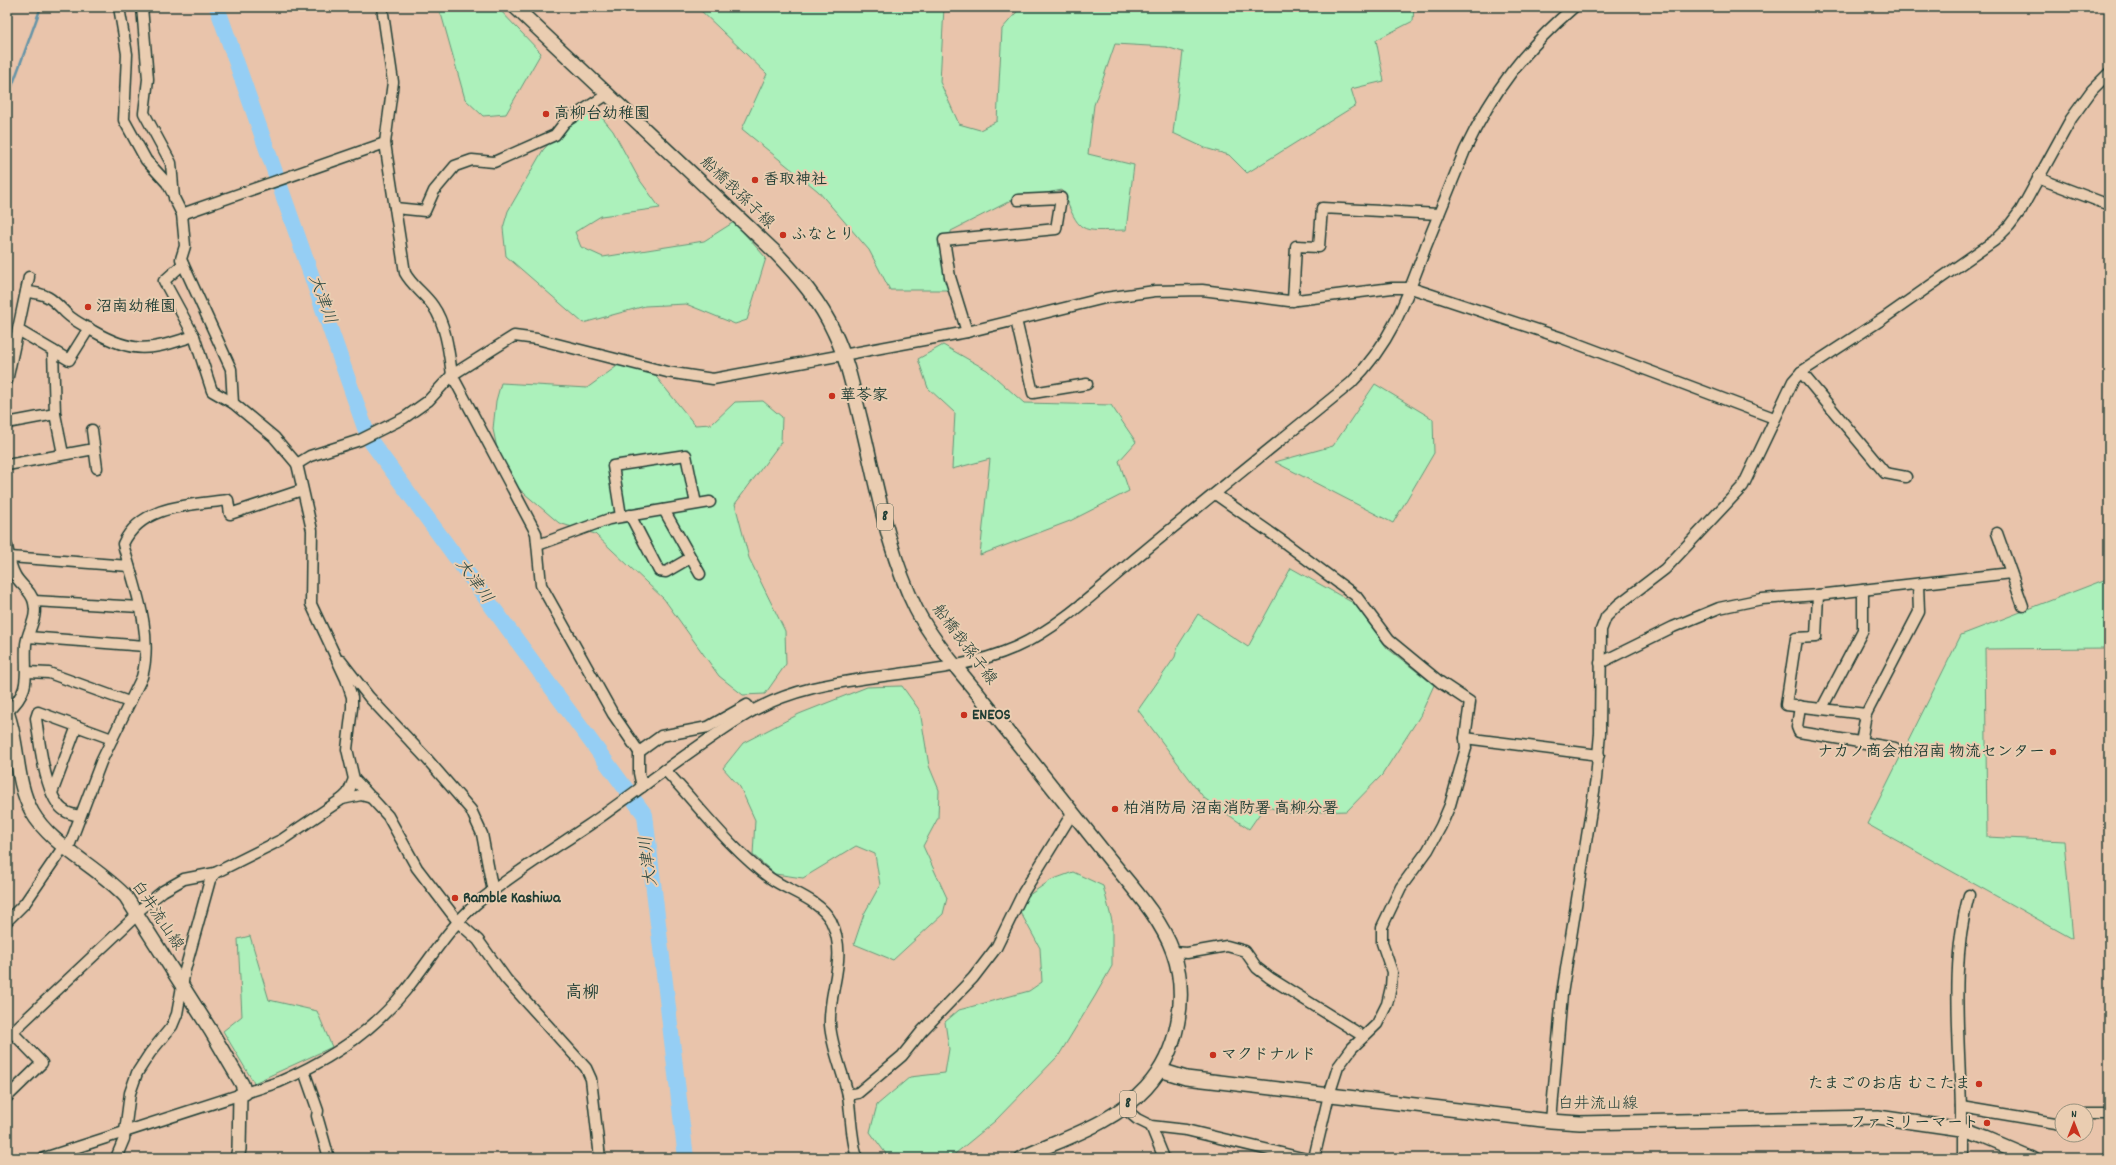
<svg xmlns="http://www.w3.org/2000/svg" width="2116" height="1165" font-family="Dekko,'Klee One',sans-serif">
<style>
.green{fill:#acf1bb;stroke:#669778}
.lines{fill:none;stroke-linecap:round;stroke-linejoin:round}
.stream{stroke:#6694a7;stroke-width:2.5}
.river{stroke:#95cef4;stroke-width:16}
.minor-casing{stroke:#1f3d34;stroke-width:13}
.major-casing{stroke:#1f3d34;stroke-width:16}
.minor{stroke:#eacdb1;stroke-width:10}
.major{stroke:#eacdb1;stroke-width:13}
.poi-dot{fill:#c8321e;stroke:#eacdb1;stroke-width:1.5}
.labels{text-anchor:middle;dominant-baseline:central;stroke-width:4;stroke-linejoin:round;paint-order:stroke}
.shield{fill:#eacdb1;stroke:#5c685a;stroke-width:1}
.shield-label{font-size:15px;font-weight:bold;fill:#1f3d34}
.poi-label{font-size:16px;font-weight:bold;fill:#1f3d34;stroke:#eacdb1;text-anchor:start}
.street-label{font-size:16px;fill:#1f3d34;stroke:#eacdb1}
.water-label{font-size:17px;font-style:italic;fill:#25443e;stroke:#eacdb1}
.neighbourhood-label{font-size:17px;font-weight:bold;fill:#1f3d34;stroke:#eacdb1}
</style>
<rect width="100%" height="100%" fill="#e9c4ab"/>
<filter id="ink" filterUnits="userSpaceOnUse"><feTurbulence type="fractalNoise" baseFrequency=".025" numOctaves="2"/><feDisplacementMap in="SourceGraphic" scale="8" xChannelSelector="R" yChannelSelector="G"/><feConvolveMatrix kernelMatrix="1 2 1 2 8 2 1 2 1" color-interpolation-filters="sRGB"/></filter>
<g filter="url(#ink)">
<g class="green">
<polygon points="437,7 497,7 541,53 506,114 483,116 465,99 442,17"/>
<path d="M 697,7 L 944,7 L 940,82 L 959,124 L 980,130 L 997,121 L 1002,29 L 1021,7 L 1414,7 L 1413,21 L 1376,40 L 1384,81 L 1351,89 L 1356,105 L 1247,173 L 1229,155 L 1205,148 L 1173,133 L 1183,52 L 1166,47 L 1115,44 L 1094,105 L 1088,154 L 1134,165 L 1126,230 C 1077,231 1081,235 1062,190 L 1014,199 L 951,231 L 952,290 L 890,290 L 869,250 L 818,191 L 742,129 L 767,74 Z"/>
<polygon points="594,108 613,131 639,179 660,208 601,216 575,232 581,247 603,257 704,241 734,222 766,258 747,320 735,324 686,304 645,306 583,323 506,256 503,228 508,211 543,150 567,124"/>
<polygon points="943,345 987,370 1024,403 1111,405 1136,442 1119,461 1129,491 1070,521 980,555 990,459 952,469 955,413 928,388 918,359"/>
<polygon points="620,364 653,373 695,425 712,424 735,402 763,401 782,417 781,442 735,504 749,558 785,631 786,664 765,694 743,695 719,676 664,599 595,534 559,523 511,482 499,458 493,429 496,401 501,383 587,388"/>
<polygon points="1375,384 1433,419 1434,453 1393,523 1275,462 1333,446"/>
<polygon points="1291,568 1355,604 1387,648 1434,685 1420,716 1382,775 1347,811 1286,813 1265,806 1249,829 1204,798 1138,710 1175,657 1178,646 1198,614 1248,647"/>
<polygon points="2109,578 2109,648 1985,649 1987,837 2064,841 2073,939 1867,824 1961,635"/>
<polygon points="902,686 920,711 929,766 939,790 938,818 923,846 947,898 943,914 893,960 854,944 864,914 880,885 875,854 856,846 803,878 775,874 753,855 755,820 740,787 723,768 743,743 799,714 867,687"/>
<polygon points="1073,872 1103,886 1112,921 1112,966 1095,996 1059,1055 995,1121 950,1158 889,1158 870,1132 877,1105 910,1077 945,1073 949,1049 945,1022 959,1010 1029,991 1042,982 1040,948 1016,904 1051,880"/>
<polygon points="250,936 269,1000 317,1011 332,1047 254,1083 223,1031 242,1016 238,939"/>
</g>
<g class="lines">
<polyline class="stream" points="7,100 41,7"/>
<polyline class="river" points="217,7 365,428 372,443 645,815 686,1158"/>
<defs>
<g id="minor">
<polyline points="119,7 127,54 124,120 146,160 167,183 173,194"/>
<polyline points="142,7 148,79 144,113 171,163 174,198 182,214 185,246 181,259 183,264 231,369 233,403 274,437 297,464"/>
<path d="M 382,7 L 393,82 L 385,143 L 405,273 C 412,286 425,294 433,306 C 446,324 449,353 452,375 L 536,533 L 541,585 L 613,714 L 639,752 L 639,773 L 642,787"/>
<polyline points="2038,178 2109,205"/>
<polyline points="395,208 425,211 434,191 455,166 472,160 494,162 555,135 565,122 608,94"/>
<polyline points="182,214 385,143"/>
<polyline points="183,264 164,281 194,336 212,391 233,403"/>
<path d="M 26,292 C 48,293 53,300 67,314 C 74,321 85,326 93,331 C 135,355 150,350 194,336"/>
<polyline points="1293,301 1296,246 1319,247 1322,208 1439,214"/>
<polyline points="1016,320 1033,393 1087,384"/>
<polyline points="18,330 69,360 89,328"/>
<polyline points="967,332 950,277 944,240 1056,229 1061,198 1018,200"/>
<polyline points="1801,372 1885,473 1906,477"/>
<polyline points="7,381 29,277"/>
<polyline points="55,414 63,454"/>
<polyline points="7,423 55,414 53,351"/>
<polyline points="92,430 97,468"/>
<polyline points="7,465 94,449"/>
<polyline points="1215,494 1281,540 1356,596 1389,640 1440,682 1470,702 1465,738 1466,748 1450,805 1441,826 1428,850 1401,887 1382,927 1382,943 1392,972 1391,987 1387,1004 1377,1024 1352,1048 1338,1067 1329,1095 1314,1158"/>
<polyline points="664,510 700,574"/>
<polyline points="630,515 659,571 666,572 690,558"/>
<polyline points="621,516 613,466 686,455 696,504"/>
<polyline points="1997,533 2023,606"/>
<polyline points="538,545 609,519 710,502"/>
<path d="M 7,546 C 9,556 10,566 15,575 C 20,585 32,591 34,603 C 38,618 28,629 26,644 C 24,674 33,689 7,712"/>
<polyline points="10,557 129,566"/>
<polyline points="1818,595 1816,637 1796,638 1786,705 1866,714"/>
<polyline points="34,601 140,607"/>
<polyline points="28,637 145,646"/>
<polyline points="341,661 369,697 427,759 471,810 482,834 493,892"/>
<polyline points="1600,663 1673,627 1719,608 1762,599 1818,595 2011,573"/>
<polyline points="27,672 49,673 129,702"/>
<polyline points="1800,706 1797,727 1799,732 1895,748"/>
<polyline points="1822,708 1863,630 1863,590"/>
<polyline points="1465,738 1599,755"/>
<polyline points="1861,742 1866,714 1919,612 1918,584"/>
<polyline points="639,752 661,736 708,727 747,705 752,711"/>
<path d="M 665,770 C 698,805 731,850 770,878 C 790,892 819,899 831,921 C 849,958 828,989 830,1025 C 832,1049 843,1072 848,1095 C 851,1116 851,1137 857,1158"/>
<polyline points="52,793 77,726"/>
<polyline points="342,799 361,795 372,798"/>
<path d="M 80,816 C 75,815 69,814 65,811 C 45,800 39,739 36,718 L 38,712 L 112,739"/>
<path d="M 68,849 L 101,762 L 142,677 C 154,633 134,586 123,544 C 141,504 192,505 228,500 L 230,514 L 302,490"/>
<polyline points="137,912 163,891 184,879 215,873"/>
<polyline points="7,921 25,903 64,846"/>
<polyline points="1173,952 1187,953 1227,946 1245,951 1257,968 1270,978 1363,1036"/>
<polyline points="7,1037 138,914"/>
<polyline points="304,1071 318,1111 317,1116 329,1158"/>
<polyline points="848,1095 858,1093 902,1056 922,1031 973,978 996,948 1023,893 1073,812"/>
<polyline points="7,1097 42,1063 12,1032"/>
<polyline points="1961,1107 2062,1124"/>
<polyline points="1124,1108 1137,1119 1151,1126 1186,1130 1302,1158"/>
<polyline points="2086,1114 2109,1114"/>
<polyline points="1551,1121 1562,994 1596,779 1600,733 1601,630 1606,617 1618,605 1665,569 1743,486 1793,381 1801,372 1884,318 1994,241 2009,226 2021,210 2071,119 2092,90 2109,73"/>
<polyline points="1151,1126 1164,1158"/>
<path d="M 1961,1129 C 1962,1053 1948,969 1969,895"/>
<polyline points="1964,1130 1964,1158"/>
<polyline points="7,1157 8,1158"/>
<path d="M 44,1158 L 279,1082 C 328,1061 372,1032 405,991 C 428,963 448,928 476,904 C 509,876 552,850 589,825 C 639,790 687,752 739,719 C 823,664 927,686 1016,647 C 1061,627 1103,585 1142,553 C 1211,496 1281,440 1351,383 C 1392,342 1406,300 1426,246 C 1439,214 1452,182 1465,150 C 1493,91 1524,50 1574,7"/>
<polyline points="116,1158 124,1139 130,1093 137,1073 150,1053 172,1026 177,1014 185,970 210,880 215,873 283,839 342,799 348,793 354,779"/>
<polyline points="600,1158 591,1079 586,1068 506,979 478,940 459,923 417,868 388,816 354,779 347,749 352,708 352,697 346,679 311,604 312,530 297,464 310,456 360,440 404,418 428,401 452,375 514,336 537,339 667,372 713,379 967,332 1105,298 1155,291 1202,290 1289,301 1392,288 1411,288 1562,338 1774,418"/>
</g>
<g id="major">
<path d="M 515,7 L 775,252 C 798,276 820,301 834,332 C 847,359 853,388 860,417 C 876,481 887,551 916,609 C 933,642 959,670 982,699 C 1024,751 1065,803 1107,856 C 1130,885 1160,916 1173,952 C 1189,996 1178,1053 1146,1088 C 1113,1124 1064,1138 1021,1158"/>
<path d="M 7,712 C 19,744 15,781 32,812 C 51,846 100,868 126,897 L 211,1031 L 242,1084 L 245,1093 L 240,1095 L 239,1149 L 237,1158"/>
<polyline points="1160,1070 1186,1078 1551,1121 1580,1123 1878,1117 1961,1129 1986,1138 2033,1158"/>
</g>
</defs>
<use href="#minor" class="minor-casing"/>
<use href="#major" class="major-casing"/>
<use href="#minor" class="minor"/>
<use href="#major" class="major"/>
</g>
</g>
<g class="poi-dot">
<circle cx="546" cy="114" r="4"/>
<circle cx="755" cy="180" r="4"/>
<circle cx="783" cy="235" r="4"/>
<circle cx="88" cy="307" r="4"/>
<circle cx="832" cy="396" r="4"/>
<circle cx="964" cy="715" r="4"/>
<circle cx="2053" cy="752" r="4"/>
<circle cx="1115" cy="809" r="4"/>
<circle cx="455" cy="898" r="4"/>
<circle cx="1213" cy="1055" r="4"/>
<circle cx="1979" cy="1084" r="4"/>
<circle cx="1987" cy="1123" r="4"/>
</g>
<g class="labels">
<g class="shield">
<rect x="877" y="504" width="16" height="26" rx="3"/>
<rect x="1120" y="1091" width="16" height="26" rx="3"/>
</g>
<g class="shield-label">
<text x="885" y="517">8</text>
<text x="1128" y="1104">8</text>
</g>
<g class="poi-label">
<text x="554" y="114">高柳台幼稚園</text>
<text x="763" y="180">香取神社</text>
<text x="791" y="235">ふなとり</text>
<text x="96" y="307">沼南幼稚園</text>
<text x="840" y="396">華苓家</text>
<text x="972" y="715">ENEOS</text>
<text x="2045" y="752" text-anchor="end">ナカノ商会柏沼南 物流センター</text>
<text x="1123" y="809">柏消防局 沼南消防署 高柳分署</text>
<text x="463" y="898">Ramble Kashiwa</text>
<text x="1221" y="1055">マクドナルド</text>
<text x="1971" y="1084" text-anchor="end">たまごのお店 むこたま</text>
<text x="1979" y="1123" text-anchor="end">ファミリーマート</text>
</g>
<g class="street-label">
<text transform="translate(737 193) rotate(44)">船橋我孫子線</text>
<text transform="translate(964 645) rotate(53)">船橋我孫子線</text>
<text transform="translate(157 916) rotate(56)">白井流山線</text>
<text x="1598" y="1104">白井流山線</text>
</g>
<g class="water-label">
<text transform="translate(321 300) rotate(70)">大津川</text>
<text transform="translate(473 582) rotate(54)">大津川</text>
<text transform="translate(650 861) rotate(-97)">大津川</text>
</g>
<g class="neighbourhood-label">
<text x="582" y="994">高柳</text>
</g>
</g>
<rect width="2116" height="1165" fill="none" stroke="#eacdb1" stroke-width="24"/>
<rect x="12" y="12" width="2092" height="1141" fill="none" stroke="#1f3d34" stroke-width="1.5" filter="url(#ink)"/>
<g transform="translate(2074 1123)"><circle r="19" fill="#eacdb1" stroke="#99937f"/>
<path d="M0-3L7 15L0 10L-7 15Z" fill="#c8321e"/>
<text y="-6" font-size="11" font-weight="bold" text-anchor="middle" fill="#1f3d34">N</text>
</g>
</svg>
